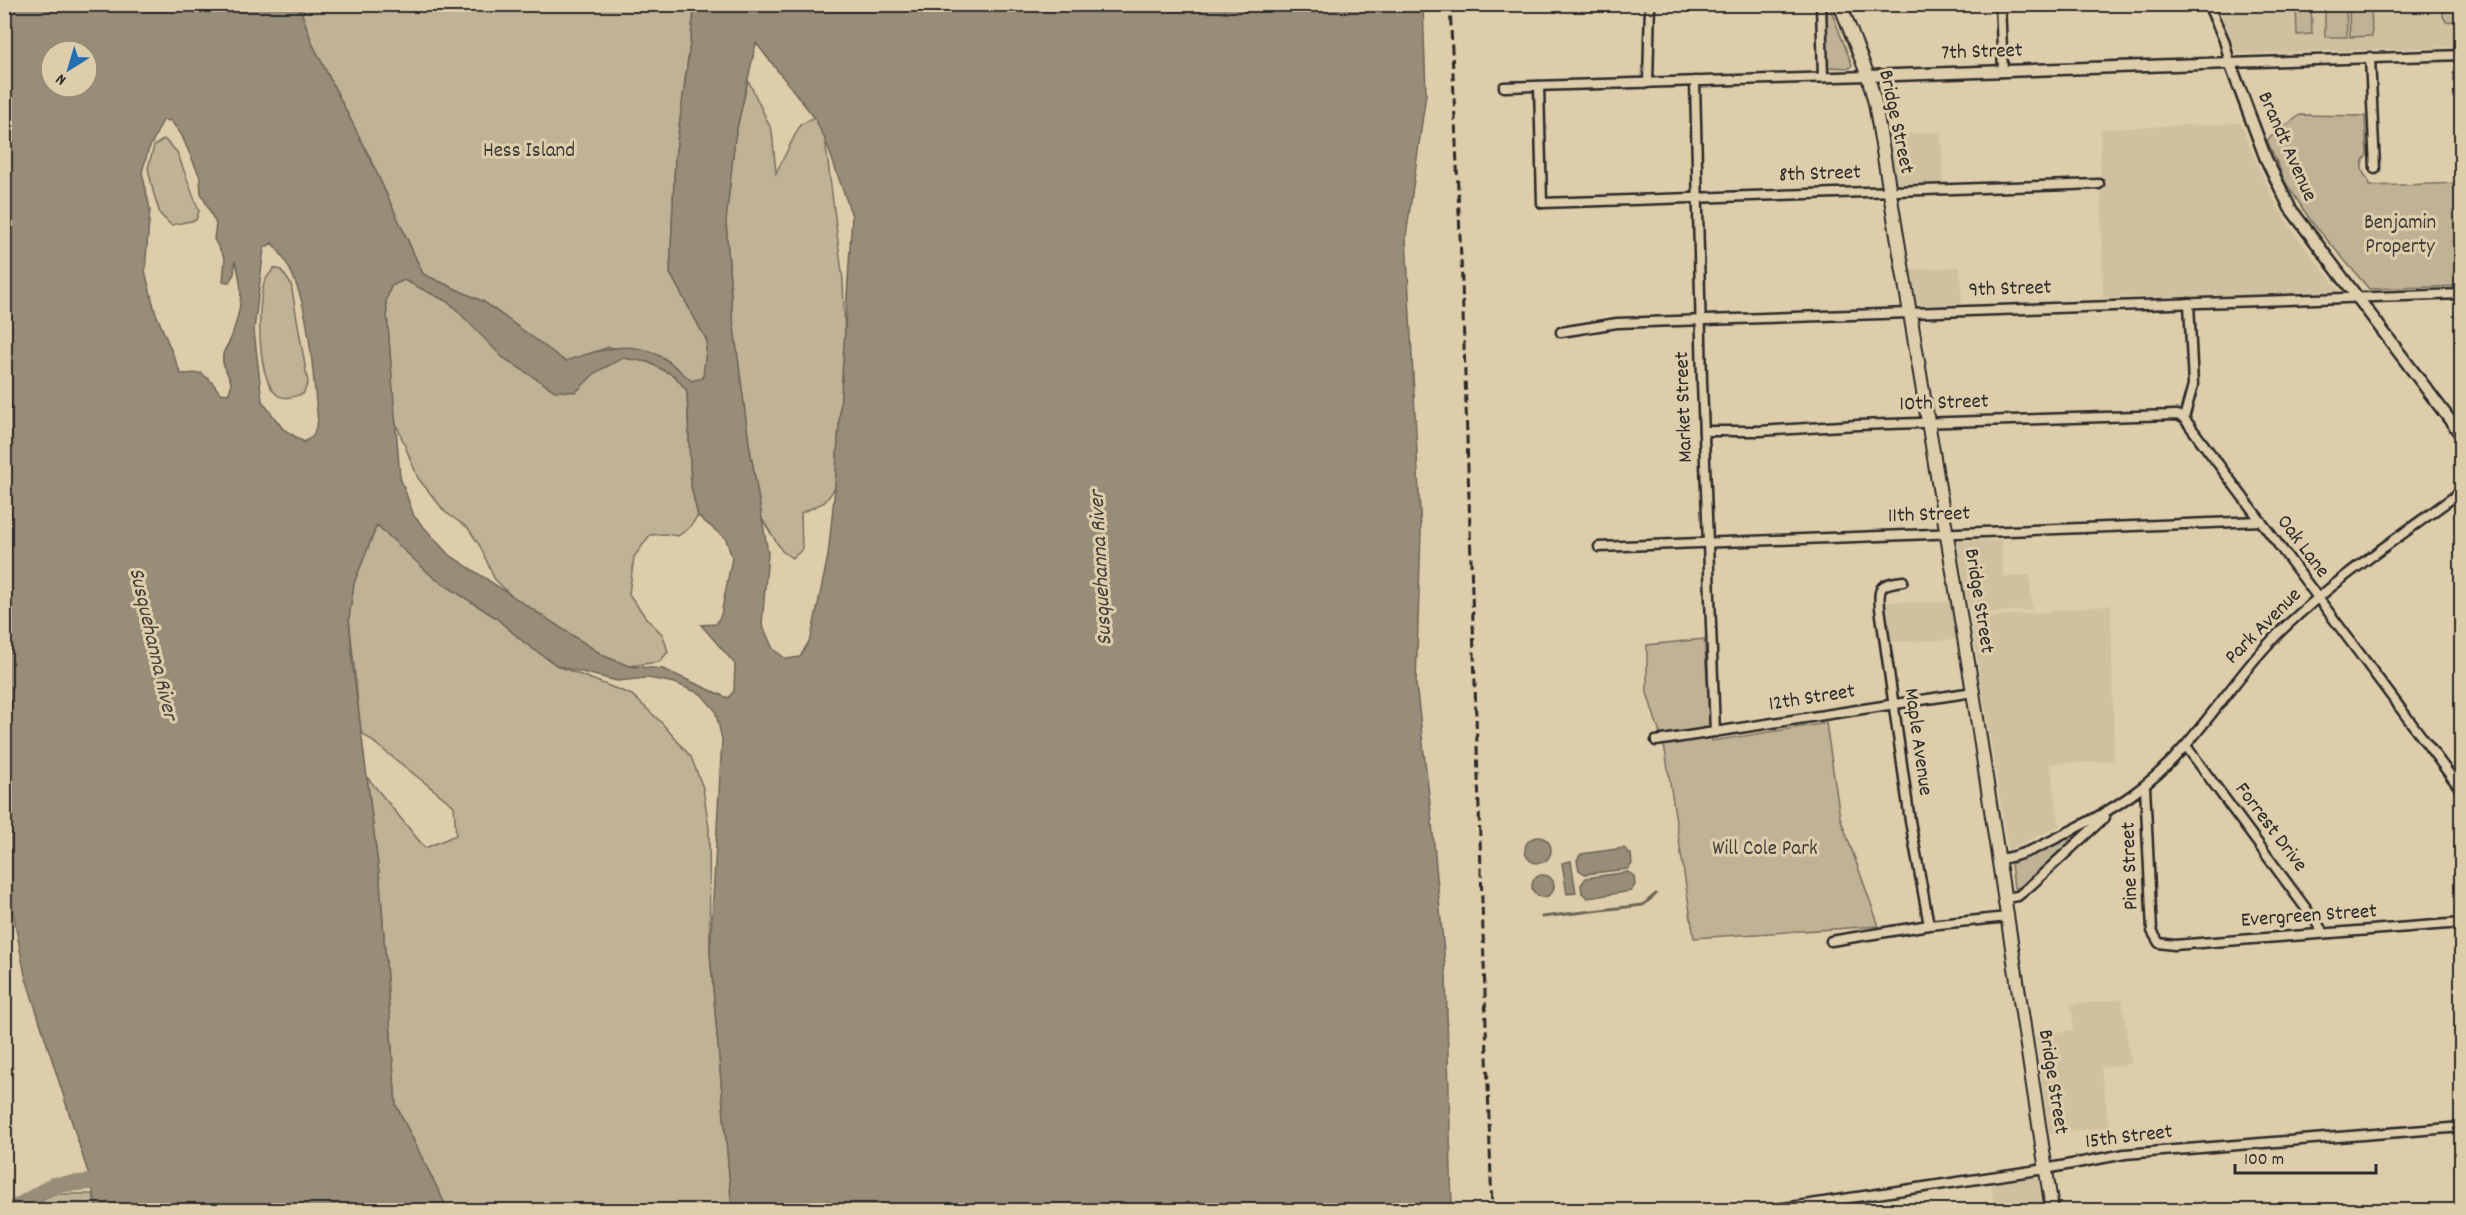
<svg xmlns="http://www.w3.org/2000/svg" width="2466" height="1215" font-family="Dekko,sans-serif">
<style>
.built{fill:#cfc0a0}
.green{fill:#c0b295;stroke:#766e60;stroke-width:1.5}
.water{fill:#978d78;stroke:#6c6659;stroke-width:1.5;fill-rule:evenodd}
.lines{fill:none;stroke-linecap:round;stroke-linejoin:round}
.stream{stroke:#6c6659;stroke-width:3}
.river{stroke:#978d78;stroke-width:16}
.minor-casing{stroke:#2b2b2b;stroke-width:13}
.secondary-casing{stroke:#2b2b2b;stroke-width:15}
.primary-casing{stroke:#2b2b2b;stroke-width:16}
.minor{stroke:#decdaa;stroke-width:8}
.secondary{stroke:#decdaa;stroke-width:10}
.primary{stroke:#decdaa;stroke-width:12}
.rail{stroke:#2b2b2b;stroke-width:3;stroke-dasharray:9 4.5;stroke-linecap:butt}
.labels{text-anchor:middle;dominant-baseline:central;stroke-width:6;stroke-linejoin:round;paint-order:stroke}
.street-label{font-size:21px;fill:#2b2b2b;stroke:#decdaa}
.park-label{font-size:21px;fill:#413f3b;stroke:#decdaa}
.water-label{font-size:22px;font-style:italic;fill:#413f3a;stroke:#decdaa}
</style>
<rect width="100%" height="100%" fill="#decdaa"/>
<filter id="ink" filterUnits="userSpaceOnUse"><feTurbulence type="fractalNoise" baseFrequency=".0167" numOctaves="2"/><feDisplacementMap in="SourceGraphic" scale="12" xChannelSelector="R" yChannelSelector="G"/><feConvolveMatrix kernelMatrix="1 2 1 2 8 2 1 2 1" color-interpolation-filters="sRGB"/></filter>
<g filter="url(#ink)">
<g class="built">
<polygon points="2215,5 2461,5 2461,47 2239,54 2235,50"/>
<polygon points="2241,123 2251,150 2276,205 2295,234 2341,293 2103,298 2100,129"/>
<polygon points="1941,132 1943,183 1900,185 1896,182 1888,134"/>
<polygon points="1960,267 1962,304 1920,306 1916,303 1911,270"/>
<polygon points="2002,540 2003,577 2030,575 2032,610 1970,614 1957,544 1961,541"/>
<polygon points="1881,602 1950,602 1956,640 1887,642"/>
<polygon points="2111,605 2114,761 2050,764 2060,826 2008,850 1971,619"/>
<polygon points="2122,999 2131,1064 2101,1068 2109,1127 2049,1134 2036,1035 2074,1030 2071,1005"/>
<polygon points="2035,1177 2039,1180 2043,1210 1995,1210 1991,1184"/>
</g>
<g class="green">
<polygon points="299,5 695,5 675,158 670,273 707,341 703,378 691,381 661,356 609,347 565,362 484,302 423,274 369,156 312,43"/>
<polygon points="1825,5 1829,5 1852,65 1850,68 1827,67"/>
<polygon points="2296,5 2311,5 2312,34 2297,35"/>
<polygon points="2325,5 2346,5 2347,37 2325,37"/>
<polygon points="2349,5 2371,5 2372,36 2350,37"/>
<polygon points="2444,5 2461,5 2461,20 2446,22 2443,16"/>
<polygon points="748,80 772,131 776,173 800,125 814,117 825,139 843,280 845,343 835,488 825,502 801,513 802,550 792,558 782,551 762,519 749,443 732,312 726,221 735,137"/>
<path d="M 2300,115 L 2365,116 L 2367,155 C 2360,163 2360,171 2368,179 L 2369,186 L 2461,183 L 2461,286 L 2369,289 L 2311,221 L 2286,183 L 2267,140 Z"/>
<polygon points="164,139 177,152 199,211 196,220 171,225 160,214 153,191 148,168 154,146"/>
<path d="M 274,268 L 281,270 L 291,284 L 308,383 L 303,394 C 294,396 284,401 276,394 C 257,376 257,307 264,284 C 265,278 271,273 274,268 Z"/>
<polygon points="404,280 450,303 472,324 576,391 596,372 623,358 648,362 675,376 687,391 691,486 698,516 689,528 678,536 666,534 650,535 634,557 629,594 646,618 663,635 668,652 659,662 629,666 604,656 512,597 494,578 480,546 468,528 445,512 418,478 395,421 386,301 391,286"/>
<polygon points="377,525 434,578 495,617 526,644 558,666 632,695 661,722 691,757 703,788 709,828 710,952 732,1210 448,1210 396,1105 380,881 367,777 425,848 456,835 454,806 361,732 349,618 354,583"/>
<polygon points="1704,639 1712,741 1826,723 1840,817 1879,926 1694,938 1665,750 1647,693 1647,645"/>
<polygon points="2065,839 2070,840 2070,845 2019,888 2014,888 2011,864"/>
<polygon points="53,1194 93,1194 97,1210 27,1210"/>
</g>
<g class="water">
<path d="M 4,5 L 299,5 L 312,43 L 369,156 L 423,274 L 484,302 L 565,361 C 597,351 629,338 662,357 C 672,363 682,373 692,381 L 703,378 L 707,341 L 670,273 L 675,158 L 695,5 L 1423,5 L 1426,94 L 1406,237 L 1421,531 L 1416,684 L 1431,812 L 1446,975 L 1452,1210 L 732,1210 L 710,952 L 722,739 L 715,710 L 701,694 L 675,683 L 648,678 L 617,681 L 558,666 L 526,644 L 495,617 L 434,578 L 377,525 L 354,583 L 349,618 L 353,667 L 380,881 L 396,1105 L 448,1210 L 97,1210 L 91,1182 L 25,975 L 5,871 ZM 756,43 L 814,117 L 825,139 L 852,216 L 835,488 L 828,556 L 811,638 L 800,657 L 786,659 L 773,649 L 762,624 L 768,553 L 749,443 L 732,312 L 726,221 L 735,137 ZM 51,51 L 87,51 L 87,87 L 51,87 ZM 163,120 L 171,121 L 181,134 L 200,177 L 201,193 L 216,224 L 214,239 L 225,259 L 223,282 L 229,282 L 234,274 L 235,261 C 245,289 241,310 231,338 C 229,344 224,349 223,355 C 220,371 238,379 228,394 L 220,393 L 212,382 L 201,373 L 181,374 L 155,311 L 145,271 L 150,209 L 142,172 L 148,151 ZM 272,243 C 312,286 311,365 318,421 L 313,436 L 304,442 L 283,429 L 262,401 L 254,330 L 264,248 ZM 404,280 L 450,303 L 502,357 L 555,391 L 576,392 L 596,372 L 623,358 L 648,362 L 675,376 L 687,391 L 691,486 L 698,516 L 726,539 L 732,558 L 721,615 L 716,624 L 701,625 L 735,664 L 734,691 L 728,698 L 663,669 L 629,666 L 604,656 L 448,554 L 414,516 L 400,477 L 386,301 L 391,286 Z"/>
<circle cx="1538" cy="850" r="13"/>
<polygon points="1624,848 1631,854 1632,864 1627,869 1585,874 1579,870 1577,860 1581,854"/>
<polygon points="1571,861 1576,893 1567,894 1562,863"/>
<polygon points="1628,872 1634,876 1635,885 1631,891 1588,898 1582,893 1581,885 1586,878"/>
<circle cx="1543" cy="886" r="11"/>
</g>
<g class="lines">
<polyline class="stream" points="1542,917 1643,905 1656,894"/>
<polyline class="river" points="11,1210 53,1185 91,1182 111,1178"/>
<defs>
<g id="minor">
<polyline points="1821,4 1823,77"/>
<polyline points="2000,4 2003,71"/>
<polyline points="2208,4 2224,40 2230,63 2462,55"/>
<polyline points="2370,57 2375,169"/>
<polyline points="1695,81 1702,382 1715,732"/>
<polyline points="1648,83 1650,4"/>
<polyline points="1539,86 1542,203 2099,184"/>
<polyline points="1504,87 1868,76"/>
<polyline points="2189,303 2193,385 2184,418 2462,791"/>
<polyline points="1561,332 1617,323 2462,294"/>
<polyline points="1704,431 1760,431 1858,425 2137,416 2177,415 2184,418"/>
<polyline points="1599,547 2261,521"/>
<path d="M 1903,581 C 1881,584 1878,585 1880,608 L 1910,821 L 1929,925"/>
<polyline points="1656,741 1973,692"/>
<polyline points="2186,746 2324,933"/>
<polyline points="2145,786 2152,931 2159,943 2174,945 2462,923"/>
<path d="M 1999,859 C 2025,856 2047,843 2070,831 C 2115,809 2153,784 2186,745 C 2220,706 2247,663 2285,627 C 2339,576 2402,535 2462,491"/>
<polyline points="2005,898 2018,896 2029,887 2105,817"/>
<polyline points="1831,941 1929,925 2008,917"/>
<polyline points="1769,1210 2045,1169 2125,1154 2462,1127"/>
</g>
<polyline id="secondary" points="1868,76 2230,63 2266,159 2290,208 2462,436"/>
<polyline id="primary" points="1840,4 1868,76 1875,103 1973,692 2052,1210"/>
</defs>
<use href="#minor" class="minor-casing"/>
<use href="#secondary" class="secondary-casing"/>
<use href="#primary" class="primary-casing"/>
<use href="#minor" class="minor"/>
<use href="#secondary" class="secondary"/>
<use href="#primary" class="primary"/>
<polyline class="rail" points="1450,4 1462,282 1492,1210"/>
</g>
</g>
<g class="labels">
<g class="street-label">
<text transform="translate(1982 53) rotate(-2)">7th Street</text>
<text transform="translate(1895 122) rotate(78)">Bridge Street</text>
<text transform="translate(2286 147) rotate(66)">Brandt Avenue</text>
<text transform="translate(1820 175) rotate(-2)">8th Street</text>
<text transform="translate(2010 290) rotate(-2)">9th Street</text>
<text transform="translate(1944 404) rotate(-2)">10th Street</text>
<text transform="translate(1685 407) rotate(-92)">Market Street</text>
<text transform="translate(1929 516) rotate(-2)">11th Street</text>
<text transform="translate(2302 547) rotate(53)">Oak Lane</text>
<text transform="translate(1978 601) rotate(81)">Bridge Street</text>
<text transform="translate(2264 627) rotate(-45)">Park Avenue</text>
<text transform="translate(1812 699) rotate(-9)">12th Street</text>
<text transform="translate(1917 742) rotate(82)">Maple Avenue</text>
<text transform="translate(2270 828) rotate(53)">Forrest Drive</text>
<text transform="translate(2131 866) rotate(-92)">Pine Street</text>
<text transform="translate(2309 917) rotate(-4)">Evergreen Street</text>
<text transform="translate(2052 1082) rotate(81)">Bridge Street</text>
<text transform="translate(2129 1138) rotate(-7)">15th Street</text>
</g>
<g class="park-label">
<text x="529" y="152">Hess Island</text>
<text x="2400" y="224">Benjamin<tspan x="2400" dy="24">Property</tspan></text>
<text x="1765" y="850">Will Cole Park</text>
</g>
<g class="water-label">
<text transform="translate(1102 568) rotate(-93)">Susquehanna River</text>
<text transform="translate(152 644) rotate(77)">Susquehanna River</text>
</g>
</g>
<rect width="2466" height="1215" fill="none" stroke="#decdaa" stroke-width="24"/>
<rect x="12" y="12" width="2442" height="1191" fill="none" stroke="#2b2b2b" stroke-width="2" filter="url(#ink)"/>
<g transform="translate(69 69) rotate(217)"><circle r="28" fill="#decdaa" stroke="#968c77" stroke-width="1.5"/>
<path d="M0-4.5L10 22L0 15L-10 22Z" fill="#1f6fb2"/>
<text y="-9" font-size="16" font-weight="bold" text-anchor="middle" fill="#2b2b2b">N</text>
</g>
<path d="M2235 1164v9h141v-9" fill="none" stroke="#2b2b2b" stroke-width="3"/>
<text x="2244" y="1164" font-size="18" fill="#2b2b2b" stroke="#decdaa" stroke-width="4.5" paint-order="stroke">100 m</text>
</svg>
